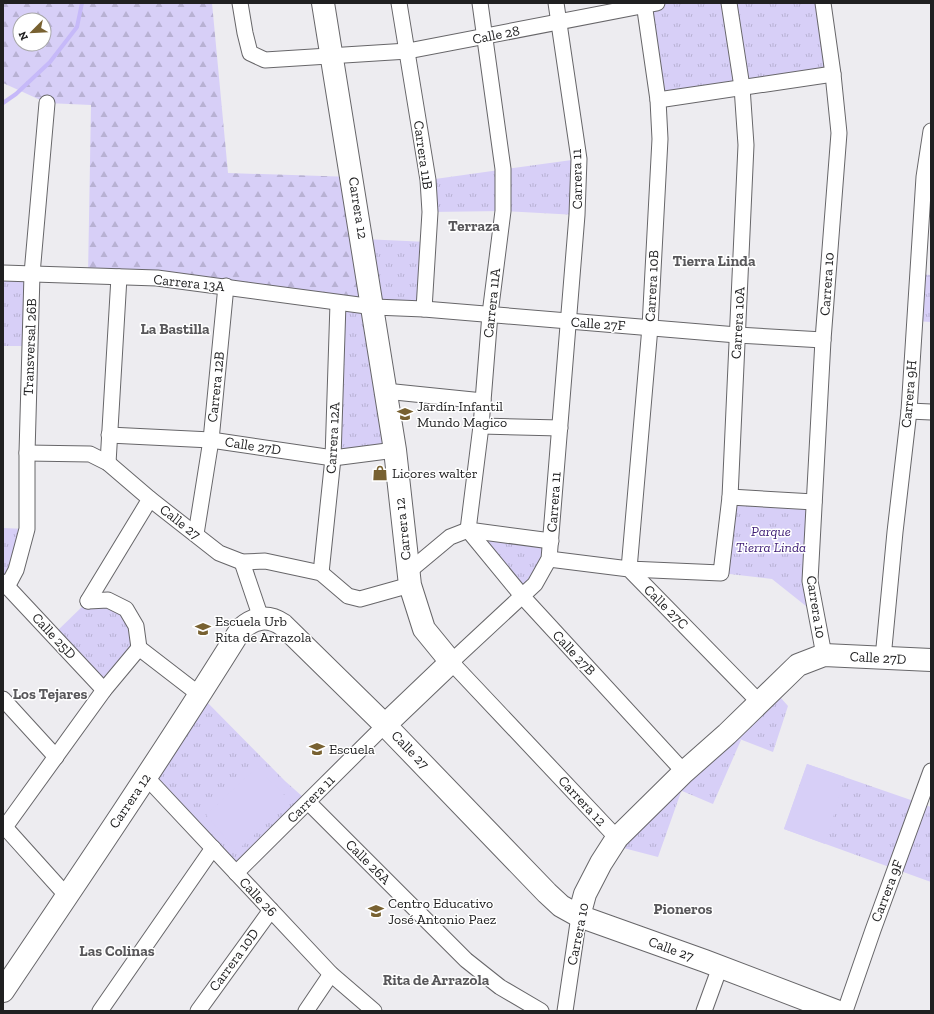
<svg xmlns="http://www.w3.org/2000/svg" width="934" height="1014" font-family="'Zilla Slab',serif">
<style>
.grass{fill:url(#grass-tufts)}
.forest{fill:url(#forest-firs);fill-rule:evenodd}
.pitch{fill:#d7cff7}
.lines{fill:none;stroke-linecap:round;stroke-linejoin:round}
.stream{stroke:#c6b9f9;stroke-width:4}
.street-casing{stroke:#676669;stroke-width:17}
.secondary-casing{stroke:#676669;stroke-width:24}
.street{stroke:#fff;stroke-width:15}
.secondary{stroke:#fff;stroke-width:22}
.labels{text-anchor:middle;dominant-baseline:central;stroke-width:3;stroke-linejoin:round;paint-order:stroke}
.street-label{font-size:14px;fill:#202021;stroke:#fff}
.poi-label{font-size:14px;fill:#202021;stroke:#fff;text-anchor:start}
.park-label{font-size:14px;font-style:italic;fill:#3c1b75;stroke:#fff}
.neighbourhood-label{font-size:15px;font-weight:bold;fill:#58575a;stroke:#fff}
</style>
<defs>
<pattern id="grass-tufts" width="24" height="20" patternUnits="userSpaceOnUse"><rect width="24" height="20" fill="#d7cff7"/><path d="M3 7l-1-3M5 7V3M7 7l1-3M15 17l-1-3M17 17v-4M19 17l1-3" fill="none" stroke="#b8b1d3"/></pattern>
<pattern id="forest-firs" width="22" height="20" patternUnits="userSpaceOnUse"><rect width="22" height="20" fill="#d7cff7"/><path d="M5 1l3.5 6h-7zM16 11l3.5 6h-7z" fill="#b8b1d3"/></pattern>
</defs>
<rect width="100%" height="100%" fill="#edecf0"/>
<g class="grass">
<polygon points="657,3 823,3 833,74 658,100 645,5"/>
<polygon points="579,159 577,215 503,211 430,212 428,180"/>
<polygon points="363,239 428,242 424,309 374,307 395,450 333,458 338,303"/>
<polygon points="3,273 32,274 30,346 3,346"/>
<polygon points="918,274 931,275 931,322 915,321"/>
<polygon points="730,497 814,502 816,614 772,579 721,573"/>
<polygon points="3,528 27,529 3,582"/>
<polygon points="468,530 551,541 523,594"/>
<polygon points="88,601 126,609 139,648 104,690 53,635"/>
<polygon points="773,689 788,706 773,752 737,738 741,740 713,804 675,788 681,792 658,857 612,845"/>
<polygon points="200,695 285,781 303,797 236,873 147,778"/>
<polygon points="807,764 931,807 931,882 784,829"/>
</g>
<path class="forest" d="M 3,3 L 212,3 L 228,173 L 353,177 L 374,307 L 88,276 L 91,105 L 47,103 L 3,83 ZM 20,20 L 44,20 L 44,44 L 20,44 Z"/>
<g class="pitch">
<polygon points="807,764 845,777 825,844 784,829"/>
<polygon points="257,767 290,801 237,851 206,815"/>
</g>
<g class="lines">
<polyline class="stream" points="3,103 16,94 50,62 77,27 82,3"/>
<defs>
<g id="street">
<polyline points="240,3 245,33 250,53 265,60 408,51 657,3"/>
<polyline points="399,3 428,180 430,212 424,309"/>
<polyline points="556,3 579,159 577,215 549,559 535,584 451,662 617,838"/>
<polyline points="644,3 658,100 660,139 650,327 629,569 721,573 730,497 746,145 742,87 729,3"/>
<polyline points="823,3 833,74 839,133 823,340 810,581 824,655"/>
<polyline points="658,100 833,74"/>
<polyline points="3,273 157,278 374,307 424,309 737,335 823,340"/>
<polyline points="385,391 483,401"/>
<polyline points="909,411 931,412"/>
<polyline points="481,426 560,428"/>
<polyline points="109,435 211,440 333,458 395,450"/>
<polyline points="27,453 90,454 108,463 150,499 219,553 242,562 265,561 321,573 348,596 360,599 410,585"/>
<polyline points="108,463 119,277"/>
<polyline points="730,497 814,502"/>
<polyline points="468,530 481,426 490,314 503,211 503,169 480,3"/>
<polyline points="468,530 523,597 684,772"/>
<polyline points="196,534 211,440 226,286"/>
<polyline points="549,559 629,569 760,703"/>
<polyline points="242,562 261,618"/>
<polyline points="408,572 450,537 468,530 551,541"/>
<polyline points="321,573 333,458 338,303"/>
<polyline points="3,582 104,690"/>
<polyline points="7,587 16,570 27,529 27,453 32,274 47,103"/>
<polyline points="88,601 108,600 126,609 136,626 139,648 200,695"/>
<polyline points="88,601 150,499"/>
<polyline points="883,658 895,532 909,411 924,177 931,131"/>
<polyline points="3,699 56,757"/>
<polyline points="147,778 331,974 374,1011"/>
<polyline points="308,802 466,960 500,987 541,1011"/>
<polyline points="3,825 66,895"/>
<polyline points="5,827 104,690 139,648"/>
<polyline points="236,873 385,725"/>
<polyline points="100,1011 213,848"/>
<polyline points="198,1011 271,910"/>
<polyline points="306,1011 331,974"/>
<polyline points="565,1011 579,916"/>
<polyline points="704,1011 720,967"/>
<polyline points="845,1011 873,930 931,771"/>
</g>
<g id="secondary">
<polyline points="323,3 395,450 410,585 424,629 451,662 385,725"/>
<polyline points="579,916 585,894 601,863 617,838 684,772 727,734 798,665 824,655 931,660"/>
<path d="M 3,991 C 84,871 165,751 241,629 C 255,617 268,615 283,625 L 385,725 L 547,893 L 561,906 L 579,916 L 705,961 L 836,1011"/>
</g>
</defs>
<use href="#street" class="street-casing"/>
<use href="#secondary" class="secondary-casing"/>
<use href="#street" class="street"/>
<use href="#secondary" class="secondary"/>
</g>
<defs>
<symbol id="school-bare" viewBox="-9 -9 18 18"><path d="M0-5L7-2L0 1L-7-2ZM-4 1L0 2.5L4 1V4Q0 6-4 4Z" fill="#786131" stroke="#fff" stroke-width="2.5" paint-order="stroke"/></symbol>
<symbol id="shop-bare" viewBox="-9 -9 18 18"><path d="M-5-2.5h2.3a2.7 3.5 0 0 1 5.4 0H5L5.5 6h-11ZM-1.5-2.5h3a1.5 2.3 0 0 0-3 0Z" fill="#786131" stroke="#fff" stroke-width="2.5" paint-order="stroke"/></symbol>
</defs>
<g fill-rule="evenodd">
<use href="#school-bare" x="394" y="403" width="22" height="22"/>
<use href="#shop-bare" x="369" y="462" width="22" height="22"/>
<use href="#school-bare" x="192" y="618" width="22" height="22"/>
<use href="#school-bare" x="306" y="738" width="22" height="22"/>
<use href="#school-bare" x="365" y="900" width="22" height="22"/>
</g>
<g class="labels">
<g class="street-label">
<text transform="translate(496 35) rotate(-11)">Calle 28</text>
<text transform="translate(423 155) rotate(82)">Carrera 11B</text>
<text transform="translate(577 179) rotate(-91)">Carrera 11</text>
<text transform="translate(358 208) rotate(81)">Carrera 12</text>
<text transform="translate(189 283) rotate(6)">Carrera 13A</text>
<text transform="translate(827 284) rotate(-86)">Carrera 10</text>
<text transform="translate(652 286) rotate(-87)">Carrera 10B</text>
<text transform="translate(492 303) rotate(-84)">Carrera 11A</text>
<text transform="translate(738 323) rotate(-87)">Carrera 10A</text>
<text transform="translate(598 324) rotate(4)">Calle 27F</text>
<text transform="translate(30 347) rotate(-88)">Transversal 26B</text>
<text transform="translate(216 387) rotate(-84)">Carrera 12B</text>
<text transform="translate(909 394) rotate(-85)">Carrera 9H</text>
<text transform="translate(333 438) rotate(-87)">Carrera 12A</text>
<text transform="translate(253 446) rotate(9)">Calle 27D</text>
<text transform="translate(554 502) rotate(-86)">Carrera 11</text>
<text transform="translate(180 522) rotate(38)">Calle 27</text>
<text transform="translate(403 529) rotate(-96)">Carrera 12</text>
<text transform="translate(666 607) rotate(45)">Calle 27C</text>
<text transform="translate(816 607) rotate(81)">Carrera 10</text>
<text transform="translate(54 636) rotate(47)">Calle 25D</text>
<text transform="translate(574 653) rotate(47)">Calle 27B</text>
<text transform="translate(878 658) rotate(3)">Calle 27D</text>
<text transform="translate(410 750) rotate(46)">Calle 27</text>
<text transform="translate(311 799) rotate(-45)">Carrera 11</text>
<text transform="translate(130 801) rotate(-56)">Carrera 12</text>
<text transform="translate(582 801) rotate(47)">Carrera 12</text>
<text transform="translate(368 862) rotate(45)">Calle 26A</text>
<text transform="translate(887 891) rotate(-69)">Carrera 9F</text>
<text transform="translate(258 897) rotate(47)">Calle 26</text>
<text transform="translate(578 934) rotate(-79)">Carrera 10</text>
<text transform="translate(671 949) rotate(20)">Calle 27</text>
<text transform="translate(234 960) rotate(-54)">Carrera 10D</text>
</g>
<g class="poi-label">
<text x="417" y="406">Jardín Infantil<tspan x="417" dy="16">Mundo Magico</tspan></text>
<text x="392" y="473">Licores walter</text>
<text x="215" y="621">Escuela Urb<tspan x="215" dy="16">Rita de Arrazola</tspan></text>
<text x="329" y="749">Escuela</text>
<text x="388" y="903">Centro Educativo<tspan x="388" dy="16">José Antonio Paez</tspan></text>
</g>
<g class="park-label">
<text x="771" y="531">Parque<tspan x="771" dy="16">Tierra Linda</tspan></text>
</g>
<g class="neighbourhood-label">
<text x="474" y="226">Terraza</text>
<text x="714" y="261">Tierra Linda</text>
<text x="175" y="329">La Bastilla</text>
<text x="50" y="694">Los Tejares</text>
<text x="683" y="909">Pioneros</text>
<text x="117" y="951">Las Colinas</text>
<text x="436" y="980">Rita de Arrazola</text>
</g>
</g>
<rect width="934" height="1014" fill="none" stroke="#202021" stroke-width="8"/>
<g transform="translate(32 32) rotate(246)"><circle r="19" fill="#ffffff" stroke="#a6a6a6"/>
<path d="M0-3L7 15L0 10L-7 15Z" fill="#786131"/>
<text y="-6" font-size="11" font-weight="bold" text-anchor="middle" fill="#202021">N</text>
</g>
</svg>
